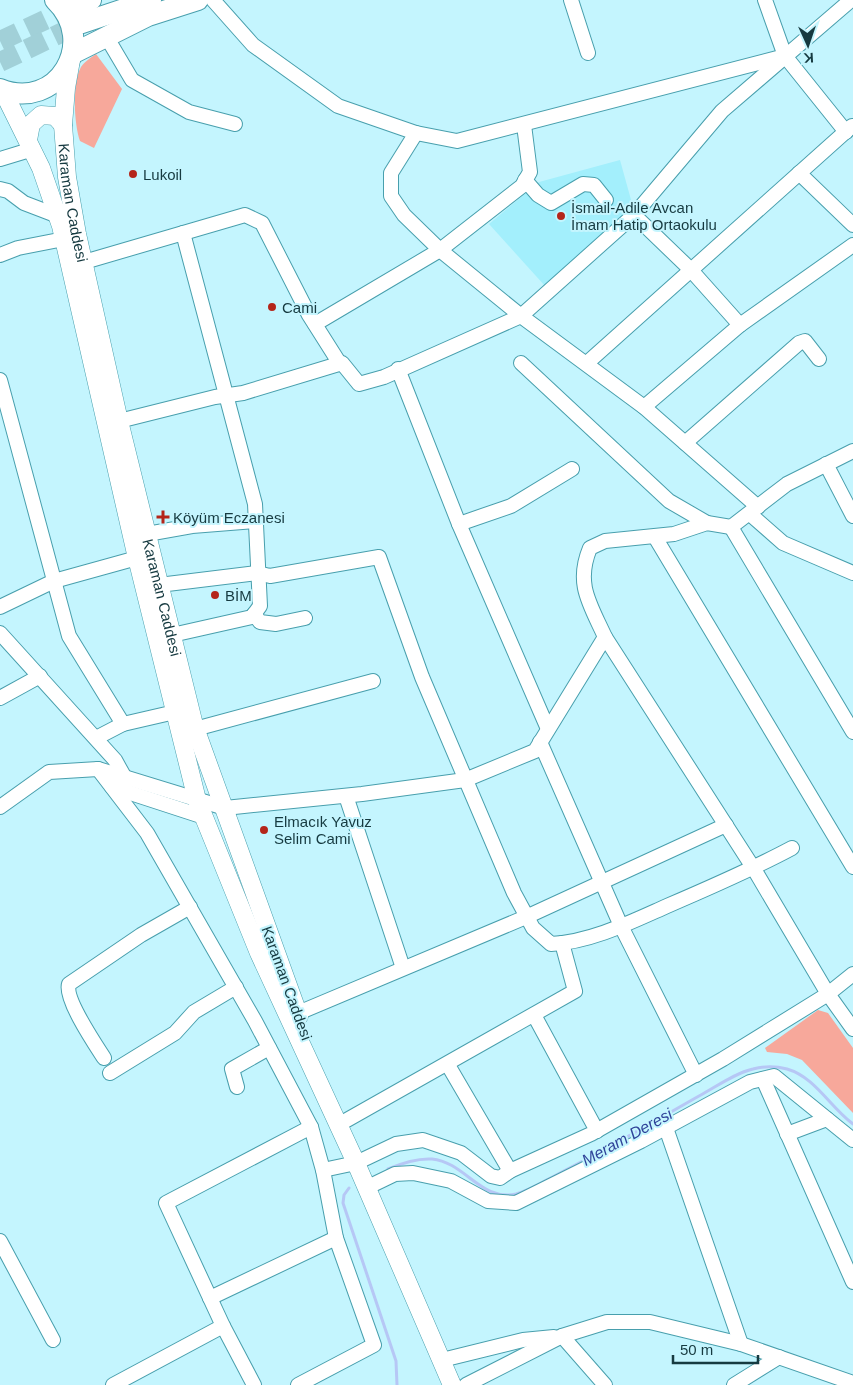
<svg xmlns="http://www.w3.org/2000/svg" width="853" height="1385" font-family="Helvetica,sans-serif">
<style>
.built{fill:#a3effc}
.green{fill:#f7a89b}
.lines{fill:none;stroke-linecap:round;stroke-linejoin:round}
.stream{stroke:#b6c7f5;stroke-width:3}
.highway-tunnel{stroke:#a1d0d8;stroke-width:20;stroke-dasharray:20 10;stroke-linecap:butt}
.minor-casing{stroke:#489fad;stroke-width:16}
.major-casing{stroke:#489fad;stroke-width:19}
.highway-casing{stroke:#489fad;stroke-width:22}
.minor{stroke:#fff;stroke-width:14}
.major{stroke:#fff;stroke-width:18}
.highway{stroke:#fff;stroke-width:20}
.poi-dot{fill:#b4251a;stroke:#c4f5fe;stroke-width:2}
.labels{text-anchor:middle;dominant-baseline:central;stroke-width:4;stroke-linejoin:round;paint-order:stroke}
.poi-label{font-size:15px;fill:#163a40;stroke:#c4f5fe;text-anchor:start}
.street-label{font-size:15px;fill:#163a40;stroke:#c4f5fe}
.water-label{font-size:16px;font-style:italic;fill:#2f4399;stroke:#c4f5fe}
</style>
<rect width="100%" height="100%" fill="#c4f5fe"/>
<polygon class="built" points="620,160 633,207 545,286 489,224 539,182"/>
<g class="green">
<path d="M 96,54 L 122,89 L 94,148 L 80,141 C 74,124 72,83 81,67 C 84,62 92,57 96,54 Z"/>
<polygon points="818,1010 828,1013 853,1048 853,1113 802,1060 787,1054 767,1052 765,1048"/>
</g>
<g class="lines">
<g class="stream">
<path d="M 388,1169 C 402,1163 416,1158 432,1159 C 465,1162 481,1202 516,1194 C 531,1190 546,1180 560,1173 C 608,1149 653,1122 699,1096 C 716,1087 735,1073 753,1069 C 764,1066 776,1066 787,1069 C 815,1077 830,1107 853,1124"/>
<polyline points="349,1188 344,1195 343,1203 396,1361 397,1385"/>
</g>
<g class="highway-tunnel">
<polyline points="0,41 77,5"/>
<polyline points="0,62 82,23"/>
</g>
<defs>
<g id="minor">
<polyline points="213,0 253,45 338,106 416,133 457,141 785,56 846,132"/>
<polyline points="571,0 588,53"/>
<polyline points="765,0 785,56"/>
<polyline points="106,36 132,80 189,112 235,124"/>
<polyline points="416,133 391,173 391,196 404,215 440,250 521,316 644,407 758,507"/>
<polyline points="0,159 33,149"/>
<polyline points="799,173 853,225"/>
<polyline points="525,180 538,195 551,203 583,184 594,185 606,200"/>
<polyline points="0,189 8,191 24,203 58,216"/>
<polyline points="634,215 690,269 740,325"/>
<polyline points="0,255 18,248 64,239"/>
<polyline points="84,262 245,215 262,223 309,315 340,364"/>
<polyline points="315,324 440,250 522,186 530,172 524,125"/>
<polyline points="521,363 669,501 707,523"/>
<polyline points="587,363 852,126"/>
<polyline points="398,369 459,524 548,729"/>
<polyline points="0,380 69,636 123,724"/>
<polyline points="644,407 740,325 853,245"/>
<polyline points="119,421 215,397 243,393 342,363 359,384 384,377 521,316 634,215 722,111 851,0"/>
<polyline points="685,443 799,343 805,341 819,359"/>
<polyline points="826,464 853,516"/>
<polyline points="750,514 783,543 853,573"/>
<polyline points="459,524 511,506 572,469"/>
<polyline points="731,527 853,732"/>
<polyline points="147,534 192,526 255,521"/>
<polyline points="655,537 853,867"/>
<path d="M 159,585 L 257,573 L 270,576 L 379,557 L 422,677 L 514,893 L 533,928 L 551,944 C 591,942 631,922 667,906 C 709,888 751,870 792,848"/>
<polyline points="0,607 54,581 137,558"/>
<polyline points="254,614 260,622 276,624 305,618"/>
<polyline points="0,633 115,760 125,778"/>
<polyline points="172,635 252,617 260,606 255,504 183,233"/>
<polyline points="605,637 754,869 828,994 853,1029"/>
<polyline points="0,698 40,676"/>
<polyline points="195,729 373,681"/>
<polyline points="96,738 123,724 175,712"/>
<polyline points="540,742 621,926 696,1075"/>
<polyline points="98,769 147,833 255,1021 311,1127 323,1170 336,1238 374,1345 298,1385"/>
<polyline points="112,787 204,817"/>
<polyline points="346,796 403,968"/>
<path d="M 0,807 L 49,772 L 98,769 L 225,808 L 362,794 L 465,780 L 535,751 L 605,637 C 590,604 575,584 590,548 L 605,541 L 674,534 L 707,523 L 731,527 L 787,484 L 853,451"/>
<polyline points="298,1013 526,917 726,825"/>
<polyline points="534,1015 597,1131"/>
<path d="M 104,1058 C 95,1044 64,998 69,984 L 141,935 L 190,907"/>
<polyline points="448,1065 510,1171 591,1134 723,1059 828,994 853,974"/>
<polyline points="110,1073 175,1033 194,1012 236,987"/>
<polyline points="763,1079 853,1282"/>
<polyline points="237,1087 232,1069 269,1048"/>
<polyline points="338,1125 575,991 562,943"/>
<polyline points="666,1128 741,1344"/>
<polyline points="787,1134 827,1119"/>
<polyline points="323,1170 356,1163 396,1144 423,1140 461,1153 491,1176 500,1178 510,1171"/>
<polyline points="366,1188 395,1174 413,1173 451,1181 488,1201 516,1203 641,1141 750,1082 774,1076 853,1140"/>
<polyline points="0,1241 53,1340"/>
<polyline points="210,1298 336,1238"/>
<polyline points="562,1336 605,1385"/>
<polyline points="442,1360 523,1340 554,1337"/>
<polyline points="113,1385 223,1326"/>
<polyline points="254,1385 223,1326 166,1203 311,1127"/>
<polyline points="466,1385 562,1336 607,1322 650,1322 741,1344 853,1383"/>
<polyline points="734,1385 779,1357"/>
</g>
<g id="major">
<path id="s1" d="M 71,60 L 66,88 L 63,125 L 67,177 L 77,234 L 119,421 L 194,725 L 299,1016"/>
<polyline points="3,91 41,168 61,226 137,558 197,800 259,953 356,1163 452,1385"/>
<polyline points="28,140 31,124 41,115 55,116 63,125"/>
</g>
<g id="highway">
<polyline points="77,5 91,0"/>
<polyline points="82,23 151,0"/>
<polyline points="72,54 148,16 198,0"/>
<path d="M 0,89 C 57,112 99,42 55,0"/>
</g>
</defs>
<use href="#minor" class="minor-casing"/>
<use href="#major" class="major-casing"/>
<use href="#highway" class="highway-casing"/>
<use href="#minor" class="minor"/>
<use href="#major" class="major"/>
<use href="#highway" class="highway"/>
</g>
<g class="poi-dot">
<circle cx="133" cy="174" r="5"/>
<circle cx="561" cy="216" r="5"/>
<circle cx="272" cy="307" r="5"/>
<path d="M160.5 509.5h5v5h5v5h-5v5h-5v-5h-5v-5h5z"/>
<circle cx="215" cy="595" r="5"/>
<circle cx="264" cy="830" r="5"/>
</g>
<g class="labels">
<g class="poi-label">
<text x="143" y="174">Lukoil</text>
<text x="571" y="207">İsmail-Adile Avcan<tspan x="571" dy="17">İmam Hatip Ortaokulu</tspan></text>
<text x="282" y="307">Cami</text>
<text x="173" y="517">Köyüm Eczanesi</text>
<text x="225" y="595">BİM</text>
<text x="274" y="821">Elmacık Yavuz<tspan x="274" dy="17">Selim Cami</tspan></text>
</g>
<g class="street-label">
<text stroke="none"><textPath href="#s1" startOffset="144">Karaman Caddesi</textPath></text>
<text stroke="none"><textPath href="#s1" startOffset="549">Karaman Caddesi</textPath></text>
<text transform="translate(287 983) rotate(70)">Karaman Caddesi</text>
</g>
<g class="water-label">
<text transform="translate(627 1137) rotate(-29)">Meram Deresi</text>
</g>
</g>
<g transform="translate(808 45) rotate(177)" stroke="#c4f5fe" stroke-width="4" paint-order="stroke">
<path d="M0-4L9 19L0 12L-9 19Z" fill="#163a40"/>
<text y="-8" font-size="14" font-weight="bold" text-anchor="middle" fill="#163a40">K</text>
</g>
<path d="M673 1355v8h85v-8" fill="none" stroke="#163a40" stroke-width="2.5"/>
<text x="680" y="1355" font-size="15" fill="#163a40" stroke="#c4f5fe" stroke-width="4" paint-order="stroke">50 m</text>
</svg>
